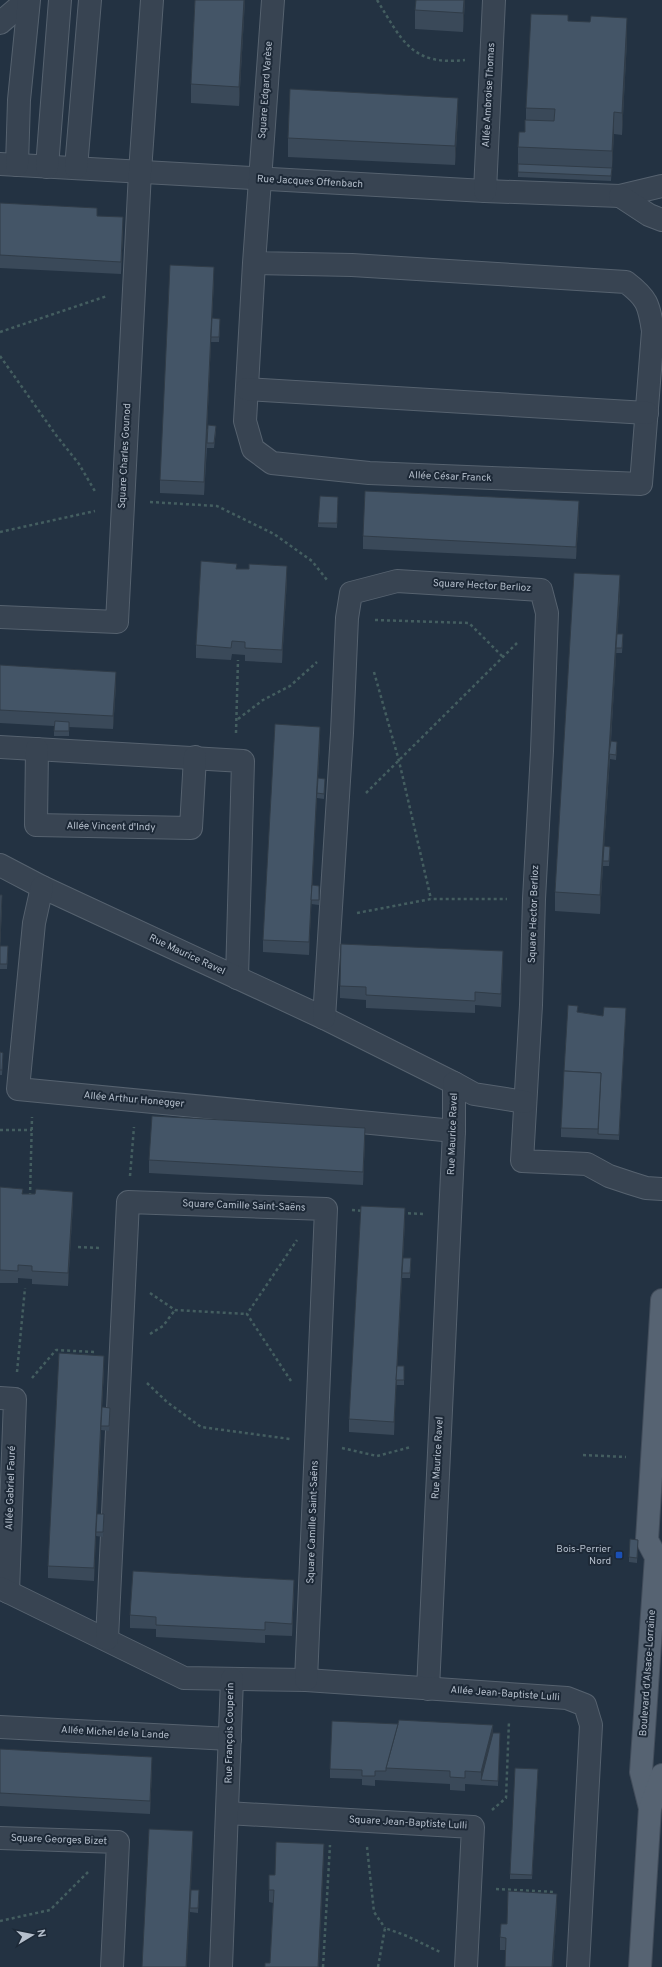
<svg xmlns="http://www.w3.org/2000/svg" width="662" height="1967" font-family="Overpass,sans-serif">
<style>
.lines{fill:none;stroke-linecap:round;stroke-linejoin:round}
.minor-casing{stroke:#56626f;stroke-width:24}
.major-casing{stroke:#424d5b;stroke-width:24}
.path{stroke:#445e60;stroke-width:2.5;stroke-dasharray:3 3;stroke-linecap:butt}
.minor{stroke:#384452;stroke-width:22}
.major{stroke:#566372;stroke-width:22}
.wall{fill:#3a4959}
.shaded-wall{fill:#303c48}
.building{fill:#445567;stroke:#303c48}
.transit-dot{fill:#1a4fb4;stroke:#1d2937;stroke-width:1.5}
.labels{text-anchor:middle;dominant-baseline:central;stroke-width:4;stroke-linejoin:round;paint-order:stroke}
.street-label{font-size:10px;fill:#b5bfcc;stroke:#1d2937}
.poi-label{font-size:10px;fill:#b5bfcc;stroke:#1d2937;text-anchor:end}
</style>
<rect width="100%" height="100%" fill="#233242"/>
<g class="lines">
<defs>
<g id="minor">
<polyline points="0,23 27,0"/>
<polyline points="0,164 485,191 620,196 662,186"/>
<polyline points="17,165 19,100 29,0"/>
<polyline points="47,167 60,0"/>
<polyline points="76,168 90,0"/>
<polyline points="485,191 494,0"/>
<polyline points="620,196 649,215 662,220"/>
<path d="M 254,263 L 352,265 L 626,282 C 647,298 649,304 653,331 L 641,484 L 369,473 L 272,463 L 253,449 L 245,421 L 254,263 L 273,0"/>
<polyline points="247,389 647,413"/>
<polyline points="0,617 117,622 140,172 152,0"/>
<polyline points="0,747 243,761 237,978"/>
<polyline points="37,749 36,825 191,828 195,757"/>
<polyline points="0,865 42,887 324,1018 454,1083 454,1131 428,1689"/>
<polyline points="42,887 34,923 18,1089 454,1131"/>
<polyline points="324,1018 342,733 347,618 351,593 397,581 541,590 547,613 542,751 534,899 531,1005 522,1161 587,1164 609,1176 630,1183 646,1188 662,1189"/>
<polyline points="454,1083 474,1094 525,1102"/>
<polyline points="0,1398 15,1399 8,1592"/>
<polyline points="0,1588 184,1678 306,1680 567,1698 585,1705 591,1725 578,1967"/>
<polyline points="107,1639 128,1202 326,1209 306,1680"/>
<polyline points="0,1727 230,1739"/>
<polyline points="227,1813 473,1827 466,1967"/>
<polyline points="0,1838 118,1842 112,1967"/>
<polyline points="221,1967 232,1679"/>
</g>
<g id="major">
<polyline points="650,1808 641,1772 656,1557 647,1540 662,1300"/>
<polyline points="640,1967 650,1808 662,1775"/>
</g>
</defs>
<use href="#minor" class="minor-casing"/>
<use href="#major" class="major-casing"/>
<g class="path">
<path d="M 377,0 C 402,40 411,66 465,60"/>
<polyline points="0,332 107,296"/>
<polyline points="0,356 56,435 79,464 96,493"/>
<polyline points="150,502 217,506 274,534 312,561 327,580"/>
<polyline points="0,532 95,511"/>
<polyline points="375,620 469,623 503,657"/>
<polyline points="374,672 399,761 431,899"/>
<polyline points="238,719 263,700 290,686 317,662"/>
<polyline points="236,733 238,660"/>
<polyline points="366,793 517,643"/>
<polyline points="357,913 431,899 507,899"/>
<polyline points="0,1130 32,1130"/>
<polyline points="130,1176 134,1127"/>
<polyline points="30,1196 32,1117"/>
<polyline points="352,1210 363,1211"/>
<polyline points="402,1213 423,1214"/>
<polyline points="78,1247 100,1248"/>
<polyline points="150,1293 175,1310 247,1314"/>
<polyline points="150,1334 163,1326 175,1310"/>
<polyline points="17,1372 25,1288"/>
<polyline points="32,1378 56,1350 94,1352"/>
<polyline points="291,1381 247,1314 297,1240"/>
<polyline points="147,1383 167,1402 201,1427 290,1439"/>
<polyline points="342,1448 377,1456 411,1447"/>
<polyline points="583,1455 626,1457"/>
<polyline points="492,1810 506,1798 509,1721"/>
<polyline points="367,1847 374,1912 385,1928"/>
<polyline points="496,1889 555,1892"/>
<polyline points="0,1921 50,1910 88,1872"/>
<polyline points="323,1967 330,1845"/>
<polyline points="378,1967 385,1928 407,1936 440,1952"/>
</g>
<use href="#minor" class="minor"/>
<use href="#major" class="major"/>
</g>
<g class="wall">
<polygon points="195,0 245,0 239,106 191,103 191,84"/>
<polygon points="465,0 463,32 415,29 415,10"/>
<polygon points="568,21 627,40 622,135 614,134 611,181 518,177 518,147 525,132 526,120 526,108"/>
<polygon points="458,117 455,165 288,157 288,138"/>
<polygon points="0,203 97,216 123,230 121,274 0,268"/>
<polygon points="214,280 212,318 220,323 219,342 211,342 211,340 207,429 216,431 214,448 207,448 204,495 160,493 160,480"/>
<polygon points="528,499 579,514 576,559 363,549 363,536"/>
<polygon points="338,502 337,528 318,527 318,523"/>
<polygon points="237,569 287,579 282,663 245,661 245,655 232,654 231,660 196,658 196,645"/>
<polygon points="620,594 617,634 623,639 622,653 616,653 611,742 617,746 616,760 610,759 604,846 610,852 609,866 603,866 600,914 555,911 555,892"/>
<polygon points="0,665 116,685 113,729 69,727 69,736 54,736 54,726 0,723"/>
<polygon points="320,740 318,778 325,784 324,799 317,798 317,792 312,885 319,886 319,905 311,904 309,955 263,952 263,940"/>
<polygon points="0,895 2,907 0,946 8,951 7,969 0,969"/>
<polygon points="503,964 501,1007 475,1005 475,1013 366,1008 366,1000 340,998 340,986"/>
<polygon points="578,1012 603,1016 626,1013 619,1140 561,1137 561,1128"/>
<polygon points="0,1052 3,1057 2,1075 0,1075"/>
<polygon points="365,1140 363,1185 149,1173 149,1160"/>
<polygon points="0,1187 23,1194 73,1204 68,1286 32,1284 32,1279 18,1278 18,1283 0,1283"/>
<polygon points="405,1221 403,1258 411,1263 410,1278 402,1278 397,1366 404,1366 404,1385 396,1385 396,1383 394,1435 349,1432 349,1419"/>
<polygon points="104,1369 102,1407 110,1408 109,1431 101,1430 97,1514 104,1514 103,1537 96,1536 96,1527 94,1581 48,1578 48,1566"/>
<polygon points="638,1540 637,1563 629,1562 629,1557"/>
<polygon points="294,1592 292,1636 265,1635 265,1643 156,1637 156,1629 130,1628 130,1615"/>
<polygon points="493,1733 500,1733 498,1786 465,1784 465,1791 450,1790 450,1784 375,1780 375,1786 362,1785 362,1779 330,1778 330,1769"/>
<polygon points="0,1749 152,1770 150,1814 0,1806"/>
<polygon points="538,1774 532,1879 510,1879 510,1874"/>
<polygon points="193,1850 191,1890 199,1890 198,1913 190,1912 190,1908"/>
<polygon points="324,1857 270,1963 273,1903 269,1902 269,1890 275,1875"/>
<polygon points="557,1906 553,1967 505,1967 505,1950 500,1950 500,1937 507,1924"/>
</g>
<g class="shaded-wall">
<polygon points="244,0 245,0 239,106 239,87"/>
<polygon points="464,0 465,0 463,32 463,13"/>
<polygon points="627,18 627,40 622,135 622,113"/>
<polygon points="458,98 458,117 455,165 455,146"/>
<polygon points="614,112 614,134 612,173 612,151"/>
<polygon points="123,217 123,230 121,274 121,262"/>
<polygon points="214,267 214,280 204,495 204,482"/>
<polygon points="579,501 579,514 576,559 576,547"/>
<polygon points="287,566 287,579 282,663 282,650"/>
<polygon points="620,575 620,594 600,914 600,895"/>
<polygon points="116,672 116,685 113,729 113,716"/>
<polygon points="320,727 320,740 309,955 309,942"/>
<polygon points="2,895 2,907 0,955 0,942"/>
<polygon points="503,951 503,964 501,1007 501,994"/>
<polygon points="365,1128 365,1140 363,1185 363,1172"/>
<polygon points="73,1192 73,1204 68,1286 68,1273"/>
<polygon points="405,1208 405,1221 394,1435 394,1422"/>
<polygon points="104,1356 104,1369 94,1581 94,1568"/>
<polygon points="294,1580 294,1592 292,1636 292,1624"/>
<polygon points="493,1725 493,1738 481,1780 481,1772"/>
<polygon points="152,1757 152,1770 150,1814 150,1801"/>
<polygon points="193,1831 193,1850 187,1967 186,1967"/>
<polygon points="324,1844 324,1857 319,1967 318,1967"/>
<polygon points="557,1894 557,1906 553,1967 552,1967"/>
</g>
<g class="building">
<polygon points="195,0 244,0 239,87 191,84"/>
<polygon points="416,0 464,0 463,13 415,10"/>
<polygon points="531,14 568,15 568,21 590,22 591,16 627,18 622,113 614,112 612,151 518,147 519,132 525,132 525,120 554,121 555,109 526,108"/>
<polygon points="290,89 458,98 455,146 288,138"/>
<polygon points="518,164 612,168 611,176 518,172"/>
<polygon points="0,203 97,208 97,216 123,217 121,262 0,255"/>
<polygon points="170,265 214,267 204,482 160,480"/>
<polygon points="212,318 220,319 219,337 211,337"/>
<polygon points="208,425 216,426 214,443 207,443"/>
<polygon points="365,491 579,501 576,547 363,536"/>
<polygon points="320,496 338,497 337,523 318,523"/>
<polygon points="201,561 237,564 236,569 249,569 249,564 287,566 282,650 245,648 245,642 232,641 231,648 196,645"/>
<polygon points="574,573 620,575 600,895 555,892"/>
<polygon points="617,634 623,634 622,648 616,648"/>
<polygon points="0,665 116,672 113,716 0,710"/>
<polygon points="55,721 69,722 69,731 54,731"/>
<polygon points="275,724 320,727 309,942 263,940"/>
<polygon points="611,741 617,742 616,755 609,754"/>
<polygon points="318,778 325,779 324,794 317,793"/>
<polygon points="604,846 610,847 609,861 603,861"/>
<polygon points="312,885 319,886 319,900 311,900"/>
<polygon points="0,895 2,895 0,942"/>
<polygon points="341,944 503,951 501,994 475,992 475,1001 366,995 366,987 340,986"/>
<polygon points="0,946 8,946 7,964 0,964"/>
<polygon points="568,1005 578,1006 577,1012 603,1016 604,1007 626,1008 619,1135 598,1134 601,1073 564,1071"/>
<polygon points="0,1052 3,1053 2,1070 0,1070"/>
<polygon points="564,1071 601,1073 598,1129 561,1128"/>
<polygon points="152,1116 365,1128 363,1172 149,1160"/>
<polygon points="0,1187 23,1189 22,1194 35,1194 36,1189 73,1192 68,1273 32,1271 32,1266 18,1265 18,1271 0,1270"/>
<polygon points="361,1206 405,1208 394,1422 349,1419"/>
<polygon points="403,1258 411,1258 410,1273 402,1273"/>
<polygon points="59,1353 104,1356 94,1568 48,1566"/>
<polygon points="397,1366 404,1366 404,1380 396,1380"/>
<polygon points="102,1407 110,1408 109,1426 101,1426"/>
<polygon points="97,1514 104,1514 103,1532 96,1532"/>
<polygon points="630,1539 638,1540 637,1558 629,1557"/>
<polygon points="133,1571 294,1580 292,1624 265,1622 265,1630 156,1625 156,1617 130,1615"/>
<polygon points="399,1720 493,1725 481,1772 465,1771 465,1778 450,1777 450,1771 386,1768"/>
<polygon points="332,1721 398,1724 386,1768 386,1771 375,1771 375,1776 362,1776 362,1770 330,1769"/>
<polygon points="493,1733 500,1733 498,1781 481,1780"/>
<polygon points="0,1749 152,1757 150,1801 0,1793"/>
<polygon points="515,1768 538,1769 532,1875 510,1874"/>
<polygon points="149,1829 193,1831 186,1967 142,1967"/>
<polygon points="276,1842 324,1844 318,1967 265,1967 265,1963 270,1963 274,1890 269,1890 269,1875 275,1875"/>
<polygon points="191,1890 199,1890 198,1908 190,1908"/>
<polygon points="508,1891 557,1894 552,1967 505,1967 506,1938 500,1937 501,1924 507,1924"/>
</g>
<rect class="transit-dot" x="615" y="1551" width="8" height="8" rx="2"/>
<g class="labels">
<g class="street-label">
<text transform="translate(266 90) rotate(-86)">Square Edgard Varèse</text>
<text transform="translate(489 95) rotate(-87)">Allée Ambroise Thomas</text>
<text transform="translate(310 182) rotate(3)">Rue Jacques Offenbach</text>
<text transform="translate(125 456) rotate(-87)">Square Charles Gounod</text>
<text transform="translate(450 477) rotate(2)">Allée César Franck</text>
<text transform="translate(482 586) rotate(3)">Square Hector Berlioz</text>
<text transform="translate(111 827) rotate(1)">Allée Vincent d'Indy</text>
<text transform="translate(534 914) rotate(-88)">Square Hector Berlioz</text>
<text transform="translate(187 955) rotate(25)">Rue Maurice Ravel</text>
<text transform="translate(134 1100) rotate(5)">Allée Arthur Honegger</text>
<text transform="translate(453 1134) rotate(-88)">Rue Maurice Ravel</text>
<text transform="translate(244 1206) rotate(2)">Square Camille Saint-Saëns</text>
<text transform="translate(438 1458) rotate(-87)">Rue Maurice Ravel</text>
<text transform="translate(11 1488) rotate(-88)">Allée Gabriel Fauré</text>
<text transform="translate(313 1522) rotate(-88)">Square Camille Saint-Saëns</text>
<text transform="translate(648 1673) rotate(-86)">Boulevard d'Alsace-Lorraine</text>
<text transform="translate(505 1694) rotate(4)">Allée Jean-Baptiste Lulli</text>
<text transform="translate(115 1733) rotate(3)">Allée Michel de la Lande</text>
<text transform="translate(230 1733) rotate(-89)">Rue François Couperin</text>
<text transform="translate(408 1823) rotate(3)">Square Jean-Baptiste Lulli</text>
<text transform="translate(59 1840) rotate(2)">Square Georges Bizet</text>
</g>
<g class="poi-label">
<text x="611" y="1549">Bois-Perrier<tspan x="611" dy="12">Nord</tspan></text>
</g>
</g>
<g transform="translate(32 1935) rotate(80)" stroke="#1d2937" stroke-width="3" paint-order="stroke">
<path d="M0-3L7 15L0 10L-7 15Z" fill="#b5bfcc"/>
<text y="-6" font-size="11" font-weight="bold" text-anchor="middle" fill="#b5bfcc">N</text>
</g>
</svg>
